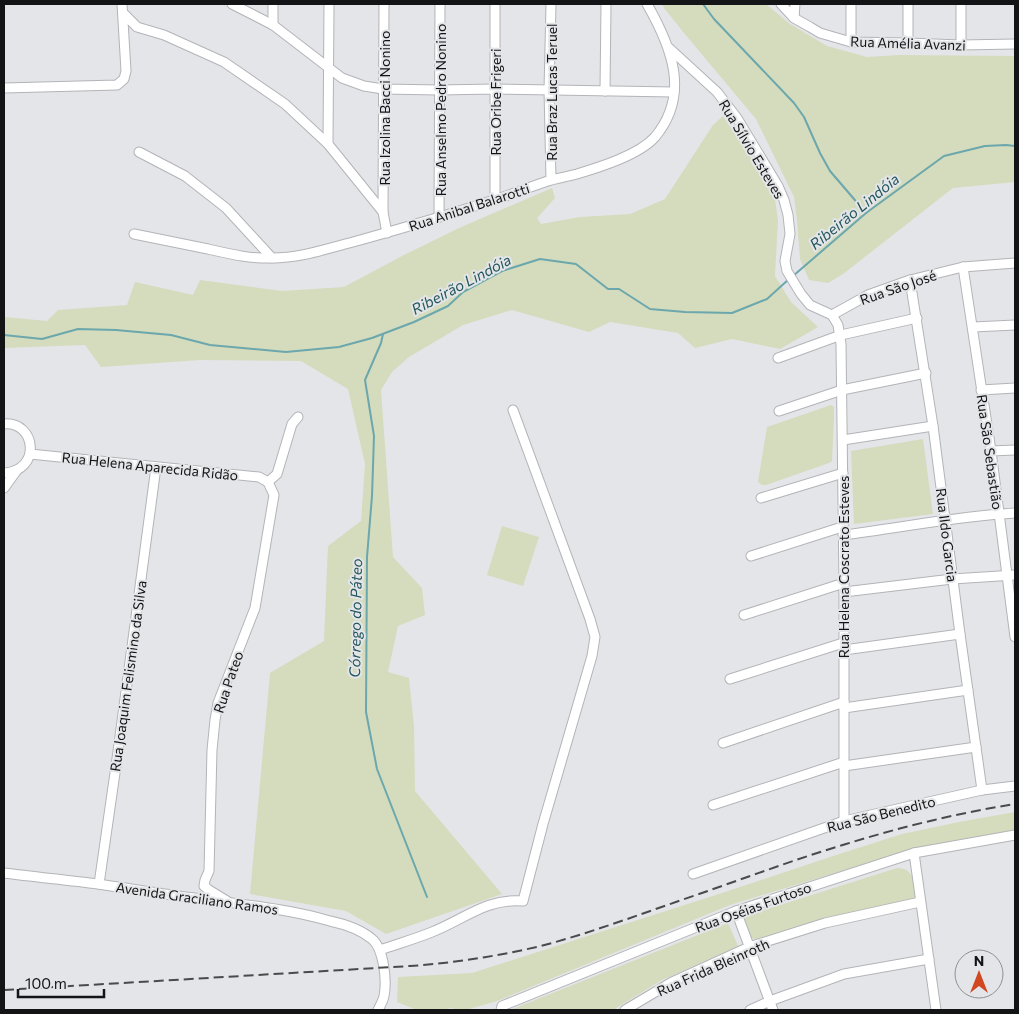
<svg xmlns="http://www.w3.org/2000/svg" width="1019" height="1014" font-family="Commissioner,sans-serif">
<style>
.green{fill:#d4dcbd}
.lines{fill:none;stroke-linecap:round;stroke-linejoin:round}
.stream{stroke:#6ba7ac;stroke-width:2}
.minor-casing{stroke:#b3b4b8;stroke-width:11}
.minor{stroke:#fff;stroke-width:9}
.rail{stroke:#494a4b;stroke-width:2;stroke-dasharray:10 5;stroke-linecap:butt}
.labels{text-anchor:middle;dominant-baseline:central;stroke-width:4;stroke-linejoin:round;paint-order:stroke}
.street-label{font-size:14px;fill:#131415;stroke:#e4e5e8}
.water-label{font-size:15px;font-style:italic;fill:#23575c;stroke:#e4e5e8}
</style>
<rect width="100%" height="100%" fill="#e4e5e8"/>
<g class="green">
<polygon points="662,4 766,4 790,24 827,46 867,57 899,55 1015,56 1015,182 953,188 843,274 828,283 809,280 800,259 797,220 794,197 756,119 684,33 664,8"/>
<polygon points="723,116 758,168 775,199 778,220 775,276 791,302 818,327 780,349 732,339 695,348 678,333 610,322 589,332 512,310 463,325 409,357 392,372 381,390 393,557 422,588 425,615 398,626 388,672 409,678 414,726 415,791 502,894 386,934 346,911 250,894 270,673 324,641 328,546 361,521 365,464 348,389 301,361 200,360 101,367 85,345 4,348 4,317 47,321 58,310 127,305 135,282 193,295 200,280 282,291 344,287 402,256 459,228 552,188 555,198 537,218 541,224 580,217 630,214 665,199 713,125"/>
<polygon points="831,405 834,407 834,418 832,461 829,463 766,485 762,485 758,482 767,427"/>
<polygon points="923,439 933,514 854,524 851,451"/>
<polygon points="502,526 539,537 523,586 487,575"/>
<polygon points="1015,812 1015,830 920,847 730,905 497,1001 466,1010 457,1010 451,1008 443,1010 417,1010 397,1002 398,977 472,973 719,894 830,857 902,834 959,822"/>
<path d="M 897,868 C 915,868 913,883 916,897 L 915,901 L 758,940 L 751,938 L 745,923 L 745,918 L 749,915 Z"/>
<polygon points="728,923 738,946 662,980 613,1010 510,1010"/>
</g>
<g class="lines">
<g class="stream">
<polyline points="703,4 714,19 794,103 804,117 820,153 830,171 866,213"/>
<polyline points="793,276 866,213 944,156 985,146 1006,145 1015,146"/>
<polyline points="383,334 381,343 365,380 374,436 372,496 367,557 366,712 377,769 427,897"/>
<polyline points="4,335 42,339 78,329 116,330 171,335 210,345 286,352 339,347 372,338 414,322 448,306 463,292 502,271 540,259 576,264 608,289 619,289 650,309 685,312 732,313 767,299 789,279"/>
</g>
<defs>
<g id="minor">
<polyline points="232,4 273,25 342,78 364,86 383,89 439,90 494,89 674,92"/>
<polyline points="495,4 495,200"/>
<polyline points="551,4 549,90 551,180"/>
<polyline points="781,4 794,18 810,27 820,33 851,42 908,43 961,45 1015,44"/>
<polyline points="908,4 908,43"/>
<polyline points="123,13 137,27 164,35 224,62 285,104 328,144 383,212 387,233"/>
<polyline points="794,18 795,4"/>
<polyline points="273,25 273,4"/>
<polyline points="851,42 851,4"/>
<polyline points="961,45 961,4"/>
<polyline points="669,48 717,92 737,118 778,186 784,200 788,215 790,234 785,261 787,271 801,294 810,305 832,315"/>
<polyline points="4,88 117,85 124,79 126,71 122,4"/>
<polyline points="605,91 606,4"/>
<polyline points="328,144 329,4"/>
<polyline points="139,152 185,176 226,208 272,258"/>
<polyline points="383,212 384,4"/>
<polyline points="439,217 440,4"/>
<path d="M 134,234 C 159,239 184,244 208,249 C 230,254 250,259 272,258 C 301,258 325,249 353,242 C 400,229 448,215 494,200 C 513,194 532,186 551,180 C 560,178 569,176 577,174 C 600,167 639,155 655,137 C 691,94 671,46 647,4"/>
<polyline points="963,267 991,451 1015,637"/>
<polyline points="910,280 933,426 960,634 982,790"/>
<polyline points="832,315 838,325 841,344 844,583 844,821"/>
<polyline points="832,315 868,295 910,280 963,267 1015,263"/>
<polyline points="973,327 1015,325"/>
<polyline points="778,358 841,335 917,318"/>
<polyline points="981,390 1015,388"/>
<polyline points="779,411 842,390 926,373"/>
<path d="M 4,424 C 36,421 42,471 4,473"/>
<polyline points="843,440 933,426"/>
<polyline points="991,451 1015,450"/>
<polyline points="30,454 259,477 268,482"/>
<polyline points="268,482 277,474 292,424 298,417"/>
<polyline points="4,488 17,470"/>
<polyline points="761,498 843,473"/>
<path d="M 843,535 C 900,528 957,516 1015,513"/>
<polyline points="751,556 842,527"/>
<polyline points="844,592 952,579 1015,575"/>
<polyline points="744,615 844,583"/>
<polyline points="844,650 960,634"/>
<polyline points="730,679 843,643"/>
<polyline points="844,708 968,690"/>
<polyline points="723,743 844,702"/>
<polyline points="844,766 976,747"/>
<polyline points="713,805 844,762"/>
<polyline points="914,853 936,1010"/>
<path d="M 4,873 C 35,877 67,880 98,884 C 133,889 168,895 203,899 C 246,905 289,909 330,921 C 344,924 360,929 372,939 C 384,949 387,981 384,996 C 383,1001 380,1006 378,1010"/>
<polyline points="693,874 844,821 982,790 1015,786"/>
<polyline points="99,884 116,766 156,467"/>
<polyline points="227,901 209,890 204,886 205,880 209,871 212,750 215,720 218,703 255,608 274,495 268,482"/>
<polyline points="736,911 773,1010"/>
<path d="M 380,950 C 397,944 415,939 432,932 C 465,919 486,898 523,901 L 543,824 L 592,656 L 595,637 L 590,619 L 513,410"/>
<polyline points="501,1010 502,1006 736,911 914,853 1015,835"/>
<polyline points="625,1010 672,982 749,947 825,923 920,902"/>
<polyline points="750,1010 770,1001 844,974 929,959"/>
</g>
</defs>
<use href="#minor" class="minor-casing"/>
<use href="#minor" class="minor"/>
<path class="rail" d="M 4,990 L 410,966 C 454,963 498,956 541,946 C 594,932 646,912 699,894 C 748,877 796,859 846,844 C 901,827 958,813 1015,804"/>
</g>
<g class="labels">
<g class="street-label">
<text transform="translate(908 43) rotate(2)">Rua Amélia Avanzi</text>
<text transform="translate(551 92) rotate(-90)">Rua Braz Lucas Teruel</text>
<text transform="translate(495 102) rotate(-90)">Rua Oribe Frigeri</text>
<text transform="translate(384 108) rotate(-90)">Rua Izolina Bacci Nonino</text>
<text transform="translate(440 110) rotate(-90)">Rua Anselmo Pedro Nonino</text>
<text transform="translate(752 149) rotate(59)">Rua Sílvio Esteves</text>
<text transform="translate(469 207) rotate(-18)">Rua Anibal Balarotti</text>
<text transform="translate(898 287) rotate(-19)">Rua São José</text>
<text transform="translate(990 452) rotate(82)">Rua São Sebastião</text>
<text transform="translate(150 466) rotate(6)">Rua Helena Aparecida Ridão</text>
<text transform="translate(947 535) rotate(83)">Rua Ildo Garcia</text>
<text transform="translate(843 567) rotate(-90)">Rua Helena Coscrato Esteves</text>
<text transform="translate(128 676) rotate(-82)">Rua Joaquim Felismino da Silva</text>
<text transform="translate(228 682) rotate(-71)">Rua Pateo</text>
<text transform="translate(881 814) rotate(-14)">Rua São Benedito</text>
<text transform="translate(197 898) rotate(8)">Avenida Graciliano Ramos</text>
<text transform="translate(753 907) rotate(-20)">Rua Oséias Furtoso</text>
<text transform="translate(713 967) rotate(-24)">Rua Frida Bleinroth</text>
</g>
<g class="water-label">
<text transform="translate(854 211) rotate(-39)">Ribeirão Lindóia</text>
<text transform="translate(461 284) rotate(-28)">Ribeirão Lindóia</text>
<text transform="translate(355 618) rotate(-89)">Córrego do Páteo</text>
</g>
</g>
<rect width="1019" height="1014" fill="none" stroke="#131415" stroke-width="10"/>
<g transform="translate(979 974)"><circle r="24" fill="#e4e5e8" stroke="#909194"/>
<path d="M0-4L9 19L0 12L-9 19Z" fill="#d04720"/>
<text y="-8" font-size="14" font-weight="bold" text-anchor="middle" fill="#131415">N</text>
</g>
<path d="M18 989v8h86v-8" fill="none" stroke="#131415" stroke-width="2.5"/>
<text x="25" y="989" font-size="15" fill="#131415" stroke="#e4e5e8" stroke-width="4" paint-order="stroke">100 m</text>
</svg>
